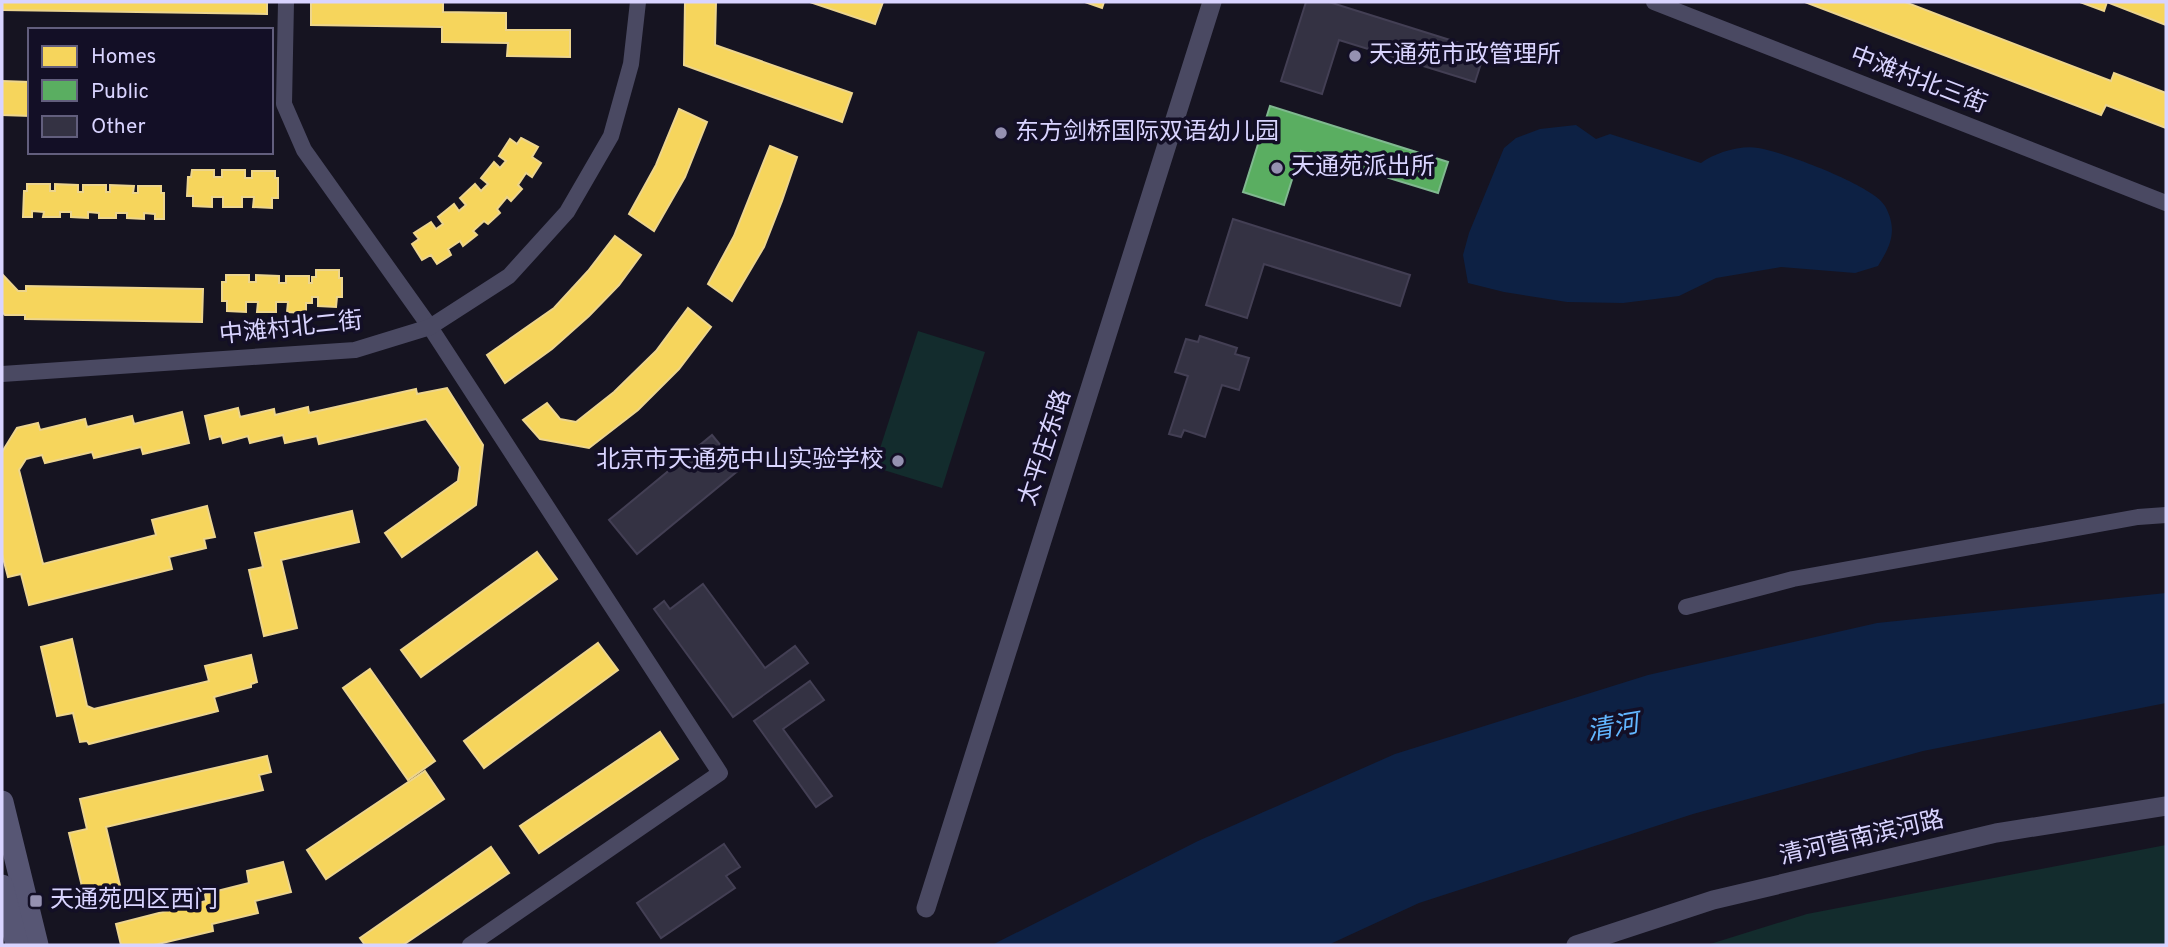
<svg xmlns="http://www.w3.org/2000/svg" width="2168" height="947" font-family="Overpass,'Noto Sans SC',sans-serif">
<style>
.green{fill:#132c2d}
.water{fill:#0d2144}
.homes{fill:#f6d55c;stroke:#edd58d;stroke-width:2}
.public{fill:#5aae61;stroke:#80b990;stroke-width:2}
.building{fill:#343243;stroke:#433f54;stroke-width:2}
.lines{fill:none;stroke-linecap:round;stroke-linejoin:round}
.minor{stroke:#4a4962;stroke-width:16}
.tertiary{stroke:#4a4962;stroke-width:19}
.secondary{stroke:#575674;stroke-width:23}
.poi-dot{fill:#9591b1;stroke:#130f26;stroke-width:2.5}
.labels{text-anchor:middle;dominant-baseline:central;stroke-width:7;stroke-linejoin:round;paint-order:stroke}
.poi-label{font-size:24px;fill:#d9d4ff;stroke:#130f26;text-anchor:start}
.street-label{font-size:24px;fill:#d9d4ff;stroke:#130f26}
.water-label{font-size:26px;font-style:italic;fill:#62b6ff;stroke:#130f26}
</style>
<rect width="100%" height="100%" fill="#161421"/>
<g class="green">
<polygon points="918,331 985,352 942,488 874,467"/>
<polygon points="2166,845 2166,945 1707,945 1807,914"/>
</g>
<g class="water">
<path d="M 1576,125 L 1596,139 L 1610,134 L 1701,163 C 1715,153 1740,145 1758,148 C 1781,151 1875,186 1885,206 C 1898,230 1891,245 1878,266 L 1855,273 L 1781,267 L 1716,278 L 1679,296 L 1623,303 L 1567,302 L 1504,292 L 1468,283 L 1463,255 L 1469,233 L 1504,148 L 1516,138 L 1540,129 Z"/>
<polygon points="2166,593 2166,703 1923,751 1693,814 1419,903 1328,945 992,945 1198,841 1395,754 1648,675 1877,623"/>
</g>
<g class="homes">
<polygon points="2,2 267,2 267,14 2,10"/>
<polygon points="311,2 443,2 443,12 506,13 506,30 570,30 570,57 507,56 508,43 442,42 442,27 311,25"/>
<polygon points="685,2 716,2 715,45 852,93 842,122 684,65"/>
<polygon points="810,2 883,2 875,24"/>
<polygon points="1085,2 1104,2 1102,8"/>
<polygon points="1805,2 1905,2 2111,81 2114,73 2166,93 2166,128 2106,105 2101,115"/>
<polygon points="2080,2 2166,2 2166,25 2107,2 2104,11"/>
<polygon points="2,81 30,82 30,116 2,115"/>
<polygon points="679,109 707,122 685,177 654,231 629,214 656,165"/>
<polygon points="521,138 538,147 532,157 541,163 532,177 526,173 518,185 522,189 511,201 507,197 497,209 500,213 488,224 484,221 473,231 477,235 463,246 460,241 448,249 451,255 437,264 431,255 422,260 412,244 419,239 414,233 431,222 436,229 443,224 438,217 454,204 459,211 466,205 460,198 475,184 481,191 488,184 481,178 494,162 500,168 506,161 499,156 510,139 517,144"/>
<polygon points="770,146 797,157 782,201 764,247 732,301 708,284 734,236"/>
<polygon points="192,170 214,170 214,177 222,177 222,170 245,170 245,178 252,178 252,171 275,171 275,178 278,178 278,198 272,198 272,208 253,207 254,197 242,197 242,207 223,207 223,197 212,197 212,207 193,206 193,196 187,196 188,177 191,177"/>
<polygon points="27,184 50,184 50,191 55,191 55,184 78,185 78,192 83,192 83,185 106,185 106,192 110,192 110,185 134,186 133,193 138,193 138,186 161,186 161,193 164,193 164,219 155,219 155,214 144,213 144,219 127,218 127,213 116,213 116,218 99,218 99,213 88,212 88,218 71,217 71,212 60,212 60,217 43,217 44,212 32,211 32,217 23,217 24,191 27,191"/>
<polygon points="615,236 641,255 619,285 589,316 552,349 505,383 487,355 554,308 588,271"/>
<polygon points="316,270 339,270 339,278 342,278 342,297 337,297 336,307 318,306 318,297 312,297 312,303 306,303 306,313 287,312 288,302 276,302 276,312 257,312 258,302 246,302 246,312 227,311 227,301 222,301 222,282 226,282 226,275 249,275 249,282 256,282 256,275 279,276 279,283 286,283 286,276 309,276 309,283 312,283 312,277 316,277"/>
<polygon points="2,274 18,291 26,291 26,286 203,289 202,322 25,319 25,315 5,315 2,312"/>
<polygon points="688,308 711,327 679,369 638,410 589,448 540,439 523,420 547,403 560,419 576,422 614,392 656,351"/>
<polygon points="447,388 483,445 476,505 402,557 385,533 458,481 460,467 426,419 319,444 317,436 285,443 283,435 250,443 248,436 223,443 221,436 210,439 205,416 238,408 240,417 274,409 275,415 308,407 309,413 416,389 417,394"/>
<polygon points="182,412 189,443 143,454 141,447 94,458 92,452 45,463 42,455 26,459 19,470 43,564 156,535 152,520 207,506 215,537 204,539 206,548 169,557 172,569 29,605 21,574 8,577 2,554 2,452 17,428 38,423 40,430 85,419 87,427 132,416 134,424"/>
<polygon points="352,511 359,542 281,560 297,628 264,636 249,570 263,567 255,533"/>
<polygon points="537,552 557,579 421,677 401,650"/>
<polygon points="72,639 87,706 94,709 209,681 205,666 251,655 257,682 251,684 251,687 214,697 218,711 89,744 87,741 80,742 73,713 57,716 41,647"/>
<polygon points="598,643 618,670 484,768 464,741"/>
<polygon points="370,669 435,761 408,780 343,688"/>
<polygon points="660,732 678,759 539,853 520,826"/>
<polygon points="267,756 271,772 259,775 263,790 106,827 123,898 87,907 69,833 87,829 80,799"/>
<polygon points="425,771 444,799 326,879 307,850"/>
<polygon points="491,847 509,873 403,945 365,945 360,938"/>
<polygon points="283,862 291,892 255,901 258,913 212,924 213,931 154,945 121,945 116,924 206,901 205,894 249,883 247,871"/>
</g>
<polygon class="public" points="1270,106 1448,162 1438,193 1301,151 1284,205 1243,192"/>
<g class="building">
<polygon points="1306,2 1329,2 1485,51 1475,82 1339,40 1322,94 1281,81"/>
<polygon points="1233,219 1410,275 1400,306 1264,264 1247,318 1206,305"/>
<polygon points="1200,336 1237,348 1235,354 1249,358 1239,390 1222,385 1205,437 1184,430 1181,437 1169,434 1188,376 1175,372 1186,339 1198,342"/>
<polygon points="712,435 740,469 637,554 609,520"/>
<polygon points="703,584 765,668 795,646 808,663 733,717 654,609 664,601 670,609"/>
<polygon points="810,681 824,700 783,729 832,796 816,807 754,721"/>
<polygon points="724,844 740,867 726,876 735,888 661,938 637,903"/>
</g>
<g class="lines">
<g class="minor">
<polyline points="286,2 284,104 304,150 430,327 720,773 470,945"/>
<polyline points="1654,2 2166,203"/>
<polyline points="2,374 355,350 430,327 509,276 567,212 611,136 631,64 638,2"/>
<polyline points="1686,607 1793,579 2138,517 2166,515"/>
</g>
<g class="tertiary">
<polyline points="926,908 1212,2"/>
<polyline points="1576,945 1713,900 1996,833 2166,806"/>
</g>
<g class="secondary">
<polyline points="2,802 37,945"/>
<polyline points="2,886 17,945"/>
</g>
</g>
<g class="poi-dot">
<circle cx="1355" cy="56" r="7"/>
<circle cx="1001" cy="133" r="7"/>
<circle cx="1277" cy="168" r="7"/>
<circle cx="898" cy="461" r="7"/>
<rect x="29" y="894" width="14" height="14" rx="3.5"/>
</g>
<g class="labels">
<g class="poi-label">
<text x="1369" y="56">天通苑市政管理所</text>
<text x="1015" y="133">东方剑桥国际双语幼儿园</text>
<text x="1291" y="168">天通苑派出所</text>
<text x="884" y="461" text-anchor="end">北京市天通苑中山实验学校</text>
<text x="50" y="901">天通苑四区西门</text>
</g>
<g class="street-label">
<text transform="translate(1918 81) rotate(21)">中滩村北三街</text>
<text transform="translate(291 329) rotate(-6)">中滩村北二街</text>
<text transform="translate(1046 448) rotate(-72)">太平庄东路</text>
<text transform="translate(1862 839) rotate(-13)">清河营南滨河路</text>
</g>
<g class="water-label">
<text transform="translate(1613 729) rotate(-10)">清河</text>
</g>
</g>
<rect width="2168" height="947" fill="none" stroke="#d9d4ff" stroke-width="7"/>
<rect x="28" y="28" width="245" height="126" fill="#130f26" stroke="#625e7d" stroke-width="2"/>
<rect x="42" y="46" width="35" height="21" fill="#f6d55c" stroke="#625e7d" stroke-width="2"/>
<text x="91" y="63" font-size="21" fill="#d9d4ff">Homes</text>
<rect x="42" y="80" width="35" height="21" fill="#5aae61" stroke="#625e7d" stroke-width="2"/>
<text x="91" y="98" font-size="21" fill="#d9d4ff">Public</text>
<rect x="42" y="116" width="35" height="21" fill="#343243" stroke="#625e7d" stroke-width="2"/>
<text x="91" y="133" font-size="21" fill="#d9d4ff">Other</text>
</svg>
